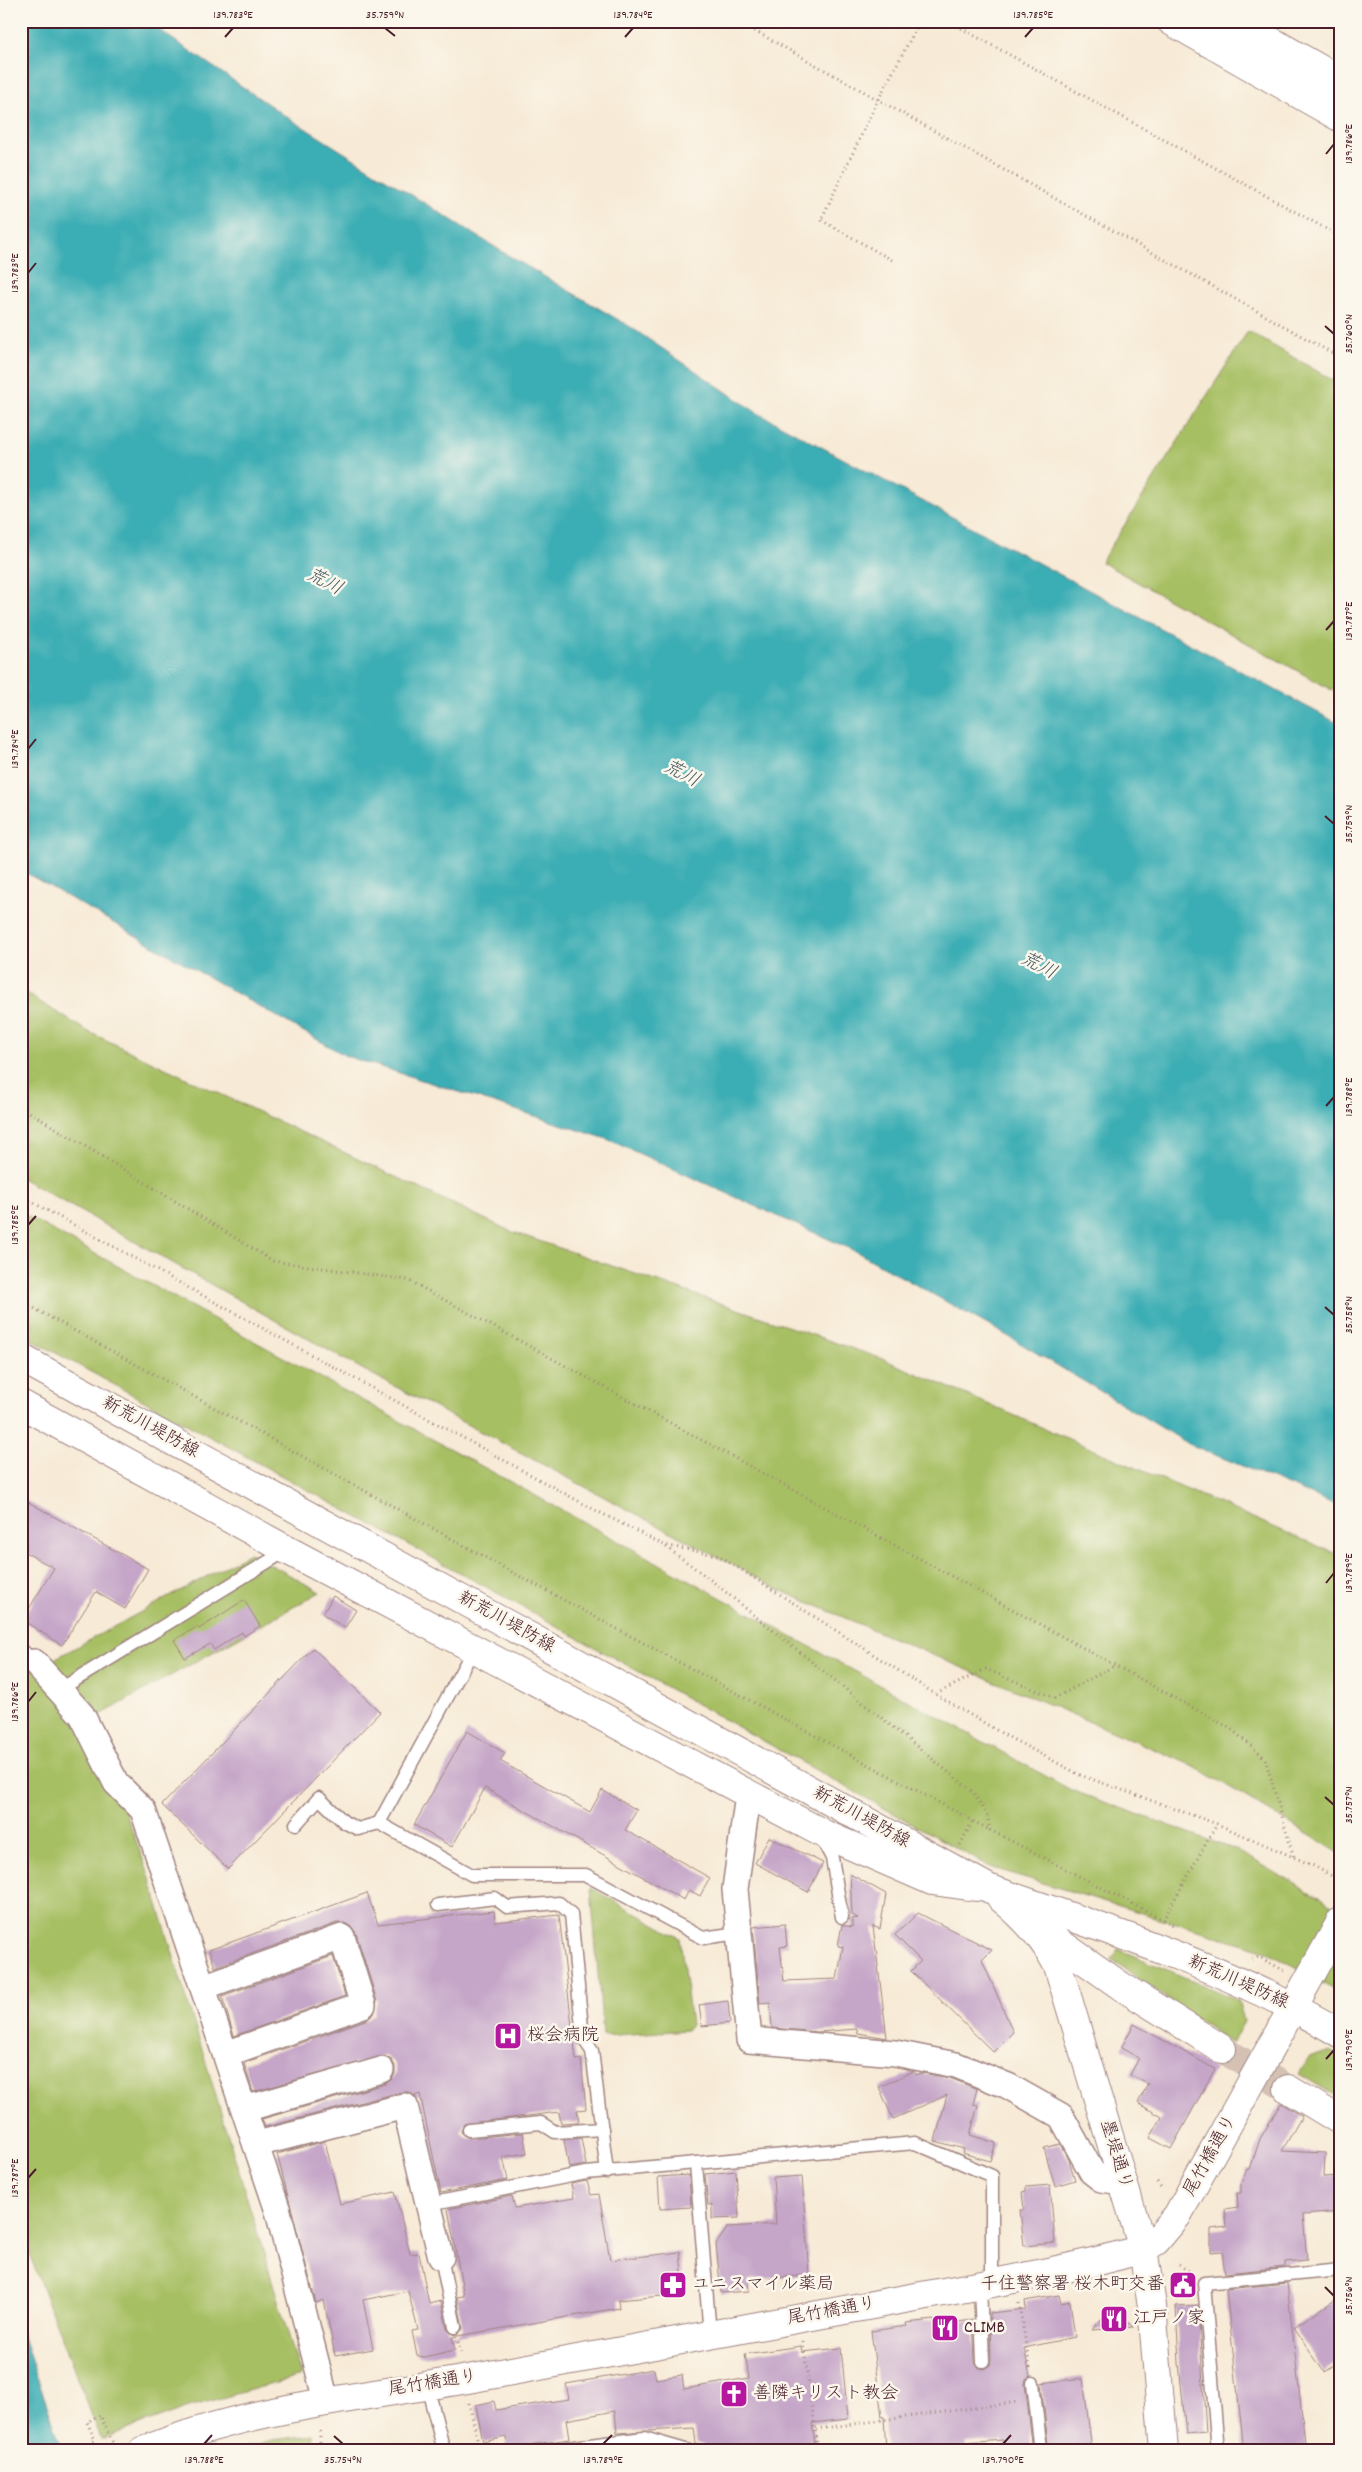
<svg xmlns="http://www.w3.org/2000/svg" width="1362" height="2472" font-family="Dekko,'Klee One',sans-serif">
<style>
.green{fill:#a7bf64;stroke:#786f48}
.water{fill:#3badb4;stroke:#426670}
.building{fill:#c5a5c8}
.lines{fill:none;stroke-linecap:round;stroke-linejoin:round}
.secondary-tunnel{stroke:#d4c1b4;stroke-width:28;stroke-dasharray:28 14;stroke-linecap:butt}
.lane-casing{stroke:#a08480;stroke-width:15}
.street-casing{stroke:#a08480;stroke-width:28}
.secondary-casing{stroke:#a08480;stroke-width:30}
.primary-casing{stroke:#a08480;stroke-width:30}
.highway-casing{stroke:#a08480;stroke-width:30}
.path{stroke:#a08480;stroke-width:3;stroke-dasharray:1 4;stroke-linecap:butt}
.lane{stroke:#fff;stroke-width:12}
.street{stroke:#fff;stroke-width:25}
.secondary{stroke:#fff;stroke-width:28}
.primary{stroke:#fff;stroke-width:28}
.highway{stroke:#fff;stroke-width:28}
.ticks{fill:none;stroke:#4a1f2b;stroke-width:2}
.labels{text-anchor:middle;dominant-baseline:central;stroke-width:5;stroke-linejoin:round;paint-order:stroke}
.street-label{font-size:18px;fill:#4a1f2b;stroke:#fbf7ec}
.poi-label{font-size:18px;fill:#4a1f2b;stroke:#fbf7ec;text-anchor:start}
.water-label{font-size:19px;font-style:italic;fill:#445862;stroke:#fbf7ec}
.neatline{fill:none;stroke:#4a1f2b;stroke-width:2}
.ticks-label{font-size:12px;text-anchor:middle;fill:#4a1f2b}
</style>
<rect width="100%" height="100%" fill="#fbf7ec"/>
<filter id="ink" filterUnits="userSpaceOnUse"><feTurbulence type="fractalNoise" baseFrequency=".02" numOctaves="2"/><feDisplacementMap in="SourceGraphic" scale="10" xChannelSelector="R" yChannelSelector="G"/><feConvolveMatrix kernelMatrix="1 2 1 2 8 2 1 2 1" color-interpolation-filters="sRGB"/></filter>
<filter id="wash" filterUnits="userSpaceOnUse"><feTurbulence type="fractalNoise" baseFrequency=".0096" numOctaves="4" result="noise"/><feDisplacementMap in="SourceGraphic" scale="20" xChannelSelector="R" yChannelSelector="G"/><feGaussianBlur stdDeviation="1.12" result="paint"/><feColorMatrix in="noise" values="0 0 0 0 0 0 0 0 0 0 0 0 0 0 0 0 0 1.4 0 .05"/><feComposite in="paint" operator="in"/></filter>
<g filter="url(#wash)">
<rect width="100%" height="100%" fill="#f7ead6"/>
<g class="green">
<polygon points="1248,331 1341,385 1341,695 1101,562"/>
<polygon points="21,990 87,1031 510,1231 883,1359 1341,1556 1341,1854 1196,1767 784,1592 362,1369 21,1178"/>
<polygon points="21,1213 1071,1790 1236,1850 1341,1910 1341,1994 1267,1951 990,1867 499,1594 21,1334"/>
<polygon points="250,1553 320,1592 79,1727 122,1804 149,1875 301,2376 189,2407 101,2439 21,2233 21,1677"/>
<polygon points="591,1888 680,1938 691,2025 687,2030 603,2036"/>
<polygon points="1118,1949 1238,2000 1244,2021 1232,2044 1111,1959"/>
<polygon points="1331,2051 1341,2057 1341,2099 1299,2074 1309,2058"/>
<polygon points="313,2435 313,2443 306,2451 234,2451 272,2440"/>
</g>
<g class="water">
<polygon points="21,21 146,21 284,115 506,254 629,326 756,412 1341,725 1341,1507 1189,1444 1013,1339 857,1252 607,1139 346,1056 21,870"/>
<polygon points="21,2331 63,2451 21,2451"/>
</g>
<g id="blocks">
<g class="building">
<polygon points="21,1498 148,1569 125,1609 96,1592 62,1645 22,1620 54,1568 21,1550"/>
<polygon points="333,1596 356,1610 345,1628 323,1614"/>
<polygon points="244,1600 260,1626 244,1636 242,1632 214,1650 210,1644 185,1658 174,1640 197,1627 199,1629"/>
<polygon points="313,1648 380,1712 228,1869 162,1805"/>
<polygon points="467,1731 505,1753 500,1761 590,1812 602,1790 637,1810 625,1830 710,1878 700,1896 689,1890 684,1900 485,1788 452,1847 414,1825"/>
<polygon points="769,1837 823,1863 808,1892 755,1863"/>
<polygon points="850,1874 886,1894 880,1929 873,1926 887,2038 858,2033 857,2029 817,2032 772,2028 770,2002 760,2003 753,1927 785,1924 787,1946 780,1947 784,1981 837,1979 843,1947 838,1946 842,1925 852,1927 852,1919 858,1918 852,1915"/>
<polygon points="367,1893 378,1924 494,1911 495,1922 559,1915 576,2060 581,2059 586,2109 577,2110 579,2122 561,2123 559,2112 464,2124 461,2131 463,2135 469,2138 523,2133 527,2153 503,2157 508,2180 441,2193 420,2094 415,2096 408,2092 401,2092 265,2127 262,2119 385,2084 391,2080 395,2074 395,2066 391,2059 384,2056 253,2092 248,2076 244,2063 368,2019 374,2014 377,2001 356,1933 351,1926 344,1923 337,1923 215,1967 209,1950"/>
<polygon points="918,1913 992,1950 982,1960 1013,2032 993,2052 911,1971 921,1961 895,1935"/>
<polygon points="333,1956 345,1996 234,2036 222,1996"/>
<polygon points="728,2001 730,2023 702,2026 699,2005"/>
<polygon points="1134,2024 1215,2069 1171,2149 1150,2138 1162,2117 1138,2103 1148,2084 1130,2075 1139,2058 1121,2048"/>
<polygon points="914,2071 916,2075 922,2073 950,2078 977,2089 973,2104 978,2105 970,2135 996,2143 990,2161 962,2153 964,2149 935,2141 947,2095 893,2119 879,2087"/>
<polygon points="1281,2103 1302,2116 1282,2151 1325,2153 1324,2177 1341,2176 1341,2212 1303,2215 1307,2260 1285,2262 1285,2267 1225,2273 1222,2251 1211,2252 1211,2229 1227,2227 1225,2209 1238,2207 1237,2193 1241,2193 1241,2184 1247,2169 1250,2169 1260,2139"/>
<polygon points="581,2138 586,2165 569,2168 564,2140"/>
<polygon points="325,2141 340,2204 395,2192 410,2254 419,2253 429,2304 441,2301 447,2329 452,2334 457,2335 463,2329 457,2297 464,2296 448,2209 512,2196 515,2208 574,2198 571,2184 587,2181 591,2195 599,2194 610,2260 680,2252 684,2294 618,2300 619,2308 452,2337 455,2350 424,2357 417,2356 412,2331 418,2330 408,2291 363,2300 373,2349 335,2356 324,2300 316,2303 277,2154"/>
<polygon points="1060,2144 1069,2160 1075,2180 1055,2186 1044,2148"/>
<polygon points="736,2171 739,2218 712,2219 712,2205 708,2205 705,2174"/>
<polygon points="689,2175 691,2207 660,2209 658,2177"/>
<polygon points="802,2176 809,2275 748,2280 749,2291 721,2293 716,2244 728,2227 776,2224 773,2178"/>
<polygon points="1050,2185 1055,2243 1024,2246 1020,2210 1024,2210 1022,2192 1026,2191 1026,2187"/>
<polygon points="1287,2283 1306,2451 1244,2451 1226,2289"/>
<polygon points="1059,2295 1061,2303 1070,2301 1075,2337 1024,2348 1030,2376 1026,2379 1025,2384 1033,2451 1004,2451 1003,2440 966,2443 967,2447 949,2451 886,2451 884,2417 882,2417 871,2331 907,2326 906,2323 934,2320 934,2325 973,2320 975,2362 979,2368 984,2369 990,2365 991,2361 990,2313 1026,2309 1025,2301"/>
<polygon points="1341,2296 1341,2361 1324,2372 1294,2327"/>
<polygon points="1198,2305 1206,2432 1186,2434 1179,2363 1176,2306"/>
<polygon points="1111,2308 1134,2327 1092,2330"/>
<polygon points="801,2346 802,2352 841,2348 848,2419 812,2423 816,2451 723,2451 696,2443 694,2428 617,2433 615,2411 566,2420 569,2439 507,2448 506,2437 483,2442 476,2405 494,2401 496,2410 569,2399 566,2384 654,2369 656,2379 682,2375 684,2389 749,2378 745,2354"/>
<polygon points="1083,2378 1092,2451 1049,2451 1041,2383"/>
</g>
</g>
</g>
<g filter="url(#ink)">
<use href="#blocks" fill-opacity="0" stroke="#a08480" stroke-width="1"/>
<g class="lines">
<polyline class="secondary-tunnel" points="1222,2049 1288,2089"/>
<defs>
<g id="lane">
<polyline points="21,1649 34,1662"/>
<polyline points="473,1650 379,1823 472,1875 586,1875 703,1938 738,1933"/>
<polyline points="59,1690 287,1550"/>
<polyline points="296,1824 319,1798 344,1822 358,1829 379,1823"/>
<polyline points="824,1835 824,1843 832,1858 842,1917"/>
<polyline points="438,1905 495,1898 507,1907 559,1903 571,1914 583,2038 592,2051 607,2172"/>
<polyline points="469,2130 541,2123 555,2132 602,2129"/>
<polyline points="696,2164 710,2335"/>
<polyline points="429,2204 586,2173 915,2143 992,2176 992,2283"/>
<polyline points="441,2257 455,2327"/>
<polyline points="980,2285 983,2361"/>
<polyline points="1033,2383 1041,2451"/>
<polyline points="427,2385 444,2451"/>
<polyline points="543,2451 644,2438 689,2451"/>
<polyline points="1218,2451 1204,2283 1341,2270"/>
</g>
<g id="street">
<polyline points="34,1662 82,1715 116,1783 143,1810 278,2211 326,2401"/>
<polyline points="748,1795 735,1889 749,2040 895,2053 956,2065 1008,2086 1061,2116 1092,2172 1101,2179 1123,2182"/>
<polyline points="203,1987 342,1937 363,2005 226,2054"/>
<polyline points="245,2109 381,2070"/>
<polyline points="257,2144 405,2106 441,2257"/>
</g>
<g id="secondary">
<polyline points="1201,21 1341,101"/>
<path d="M 21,1358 L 990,1889 C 1109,1930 1231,1969 1341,2034"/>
<polyline points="21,1404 287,1550 824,1834 932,1881 976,1887"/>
<path d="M 1001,1898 C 1025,1918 1043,1937 1058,1966 L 1143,2249 L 1152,2306 L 1164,2451"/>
<polyline points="1044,1932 1121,1986 1222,2049"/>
<polyline points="1288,2089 1341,2121"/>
<polyline points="1143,2249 1156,2241 1177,2216 1341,1921"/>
</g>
<path id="primary" d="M 143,2451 C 246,2408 358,2398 468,2379 C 599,2356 730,2331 861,2307 C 956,2289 1051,2275 1143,2249"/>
<g id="highway">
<polyline points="1171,21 1341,118"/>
<polyline points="1236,21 1341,81"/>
</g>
</defs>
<use href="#lane" class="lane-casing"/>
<use href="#street" class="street-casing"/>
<use href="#secondary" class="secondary-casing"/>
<use href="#primary" class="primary-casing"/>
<use href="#highway" class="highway-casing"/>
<g class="path">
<polyline points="737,21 1341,358"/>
<polyline points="948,21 1341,237"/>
<polyline points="892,260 821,220 878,100 920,21"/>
<polyline points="1338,356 1341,351"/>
<polyline points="21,1107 273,1261 408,1280 1230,1728 1265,1758 1294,1858"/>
<polyline points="21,1196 593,1509 664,1545 720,1556 935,1694 1003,1734 1080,1775 1217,1824 1314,1866 1341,1881"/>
<polyline points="21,1301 510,1571 990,1830"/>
<polyline points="666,1547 707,1577 973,1792 987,1814 990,1830 1175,1926"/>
<polyline points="936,1694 986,1669 1055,1698 1114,1666"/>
<polyline points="960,1845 973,1820"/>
<polyline points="1163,1920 1217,1824"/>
<polyline points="1252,1959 1259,1957 1285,1971"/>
<polyline points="1334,2087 1341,2075"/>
<polyline points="1157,2182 1163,2190"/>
<polyline points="1179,2265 1190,2272"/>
<polyline points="1019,2303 1030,2368"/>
<polyline points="458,2342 461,2355"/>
<polyline points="803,2342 818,2451"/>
<polyline points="469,2403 480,2451"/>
<polyline points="816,2429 1018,2402"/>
<polyline points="82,2451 95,2440 87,2422 100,2415 113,2443"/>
<polyline points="317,2451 320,2447 320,2427"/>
</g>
<use href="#lane" class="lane"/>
<use href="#street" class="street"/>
<use href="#secondary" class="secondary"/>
<use href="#primary" class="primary"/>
<use href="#highway" class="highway"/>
</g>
</g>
<path class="ticks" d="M 385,28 L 395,36M 225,37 L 233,28M 625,37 L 633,28M 1025,37 L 1033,28M 1326,154 L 1334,144M 28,273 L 36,263M 1325,326 L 1334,334M 1326,630 L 1334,621M 28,749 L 36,739M 1325,816 L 1334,824M 1326,1106 L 1334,1097M 28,1225 L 36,1216M 1325,1307 L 1334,1315M 1326,1583 L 1334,1573M 28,1702 L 36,1692M 1325,1797 L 1334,1805M 1326,2059 L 1334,2050M 28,2178 L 36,2169M 1325,2287 L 1334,2296M 334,2436 L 343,2444M 204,2444 L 212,2435M 603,2444 L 612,2435M 1003,2444 L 1011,2435"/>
<defs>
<symbol id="hospital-square" viewBox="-11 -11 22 22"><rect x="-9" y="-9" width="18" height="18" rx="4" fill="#b5179e" stroke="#fbf7ec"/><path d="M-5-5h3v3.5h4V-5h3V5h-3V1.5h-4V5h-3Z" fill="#fff"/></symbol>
<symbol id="pharmacy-square" viewBox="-11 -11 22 22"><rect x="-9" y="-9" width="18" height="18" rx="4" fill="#b5179e" stroke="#fbf7ec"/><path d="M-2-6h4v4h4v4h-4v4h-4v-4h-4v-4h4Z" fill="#fff"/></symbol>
<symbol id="civic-square" viewBox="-11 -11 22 22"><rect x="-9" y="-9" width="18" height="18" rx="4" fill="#b5179e" stroke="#fbf7ec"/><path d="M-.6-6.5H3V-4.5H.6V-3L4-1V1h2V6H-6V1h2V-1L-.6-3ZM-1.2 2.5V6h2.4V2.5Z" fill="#fff"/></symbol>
<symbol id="restaurant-square" viewBox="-11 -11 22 22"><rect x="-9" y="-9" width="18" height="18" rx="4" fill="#b5179e" stroke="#fbf7ec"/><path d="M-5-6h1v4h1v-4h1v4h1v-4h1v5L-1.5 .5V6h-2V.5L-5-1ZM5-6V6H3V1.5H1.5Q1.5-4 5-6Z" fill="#fff"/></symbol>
<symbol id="church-square" viewBox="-11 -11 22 22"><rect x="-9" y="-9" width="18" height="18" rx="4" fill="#b5179e" stroke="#fbf7ec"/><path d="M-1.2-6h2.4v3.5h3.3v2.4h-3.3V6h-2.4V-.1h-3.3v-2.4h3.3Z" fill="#fff"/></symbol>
</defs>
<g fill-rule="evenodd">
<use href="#hospital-square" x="492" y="2020" width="32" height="32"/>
<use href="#pharmacy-square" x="657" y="2269" width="32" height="32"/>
<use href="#civic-square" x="1167" y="2269" width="32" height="32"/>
<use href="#restaurant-square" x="1098" y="2303" width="32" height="32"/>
<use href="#restaurant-square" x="929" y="2312" width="32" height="32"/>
<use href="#church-square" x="718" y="2378" width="32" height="32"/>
</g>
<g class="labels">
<g class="street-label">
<text transform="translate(150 1428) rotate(29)">新荒川堤防線</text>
<text transform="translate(506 1623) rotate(29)">新荒川堤防線</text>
<text transform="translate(861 1818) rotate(29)">新荒川堤防線</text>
<text transform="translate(1238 1983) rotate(24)">新荒川堤防線</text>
<text transform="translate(1115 2155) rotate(73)">墨堤通り</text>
<text transform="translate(1211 2156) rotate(-61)">尾竹橋通り</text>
<text transform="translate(832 2312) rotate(-10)">尾竹橋通り</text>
<text transform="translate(433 2384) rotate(-9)">尾竹橋通り</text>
</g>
<g class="poi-label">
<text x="527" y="2036">桜会病院</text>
<text x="692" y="2285">ユニスマイル薬局</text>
<text x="1164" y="2285" text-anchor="end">千住警察署 桜木町交番</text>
<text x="1133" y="2319">江戸ノ家</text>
<text x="964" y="2328">CLIMB</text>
<text x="753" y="2394">善隣キリスト教会</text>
</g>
<g class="water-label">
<text transform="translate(324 583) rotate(28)">荒川</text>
<text transform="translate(681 775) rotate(28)">荒川</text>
<text transform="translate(1038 967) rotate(28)">荒川</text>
</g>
</g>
<rect width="1362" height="2472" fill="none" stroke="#fbf7ec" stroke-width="55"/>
<rect x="28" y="28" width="1306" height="2416" class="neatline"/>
<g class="ticks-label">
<text x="233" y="18">139.783°E</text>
<text x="385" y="18">35.759°N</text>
<text x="633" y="18">139.784°E</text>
<text x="1033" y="18">139.785°E</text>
<text transform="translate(1348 144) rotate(-90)" y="4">139.786°E</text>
<text transform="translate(14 273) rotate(-90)" y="4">139.783°E</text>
<text transform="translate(1348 334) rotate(-90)" y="4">35.760°N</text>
<text transform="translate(1348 621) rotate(-90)" y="4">139.787°E</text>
<text transform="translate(14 749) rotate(-90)" y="4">139.784°E</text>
<text transform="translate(1348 824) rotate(-90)" y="4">35.759°N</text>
<text transform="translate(1348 1097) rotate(-90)" y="4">139.788°E</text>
<text transform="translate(14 1225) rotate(-90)" y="4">139.785°E</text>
<text transform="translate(1348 1315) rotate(-90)" y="4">35.758°N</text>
<text transform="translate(1348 1573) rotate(-90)" y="4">139.789°E</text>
<text transform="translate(14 1702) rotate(-90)" y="4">139.786°E</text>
<text transform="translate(1348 1805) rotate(-90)" y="4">35.757°N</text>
<text transform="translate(1348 2050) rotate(-90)" y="4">139.790°E</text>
<text transform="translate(14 2178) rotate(-90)" y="4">139.787°E</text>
<text transform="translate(1348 2296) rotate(-90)" y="4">35.756°N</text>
<text x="204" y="2463">139.788°E</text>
<text x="343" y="2463">35.754°N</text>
<text x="603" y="2463">139.789°E</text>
<text x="1003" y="2463">139.790°E</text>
</g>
</svg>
